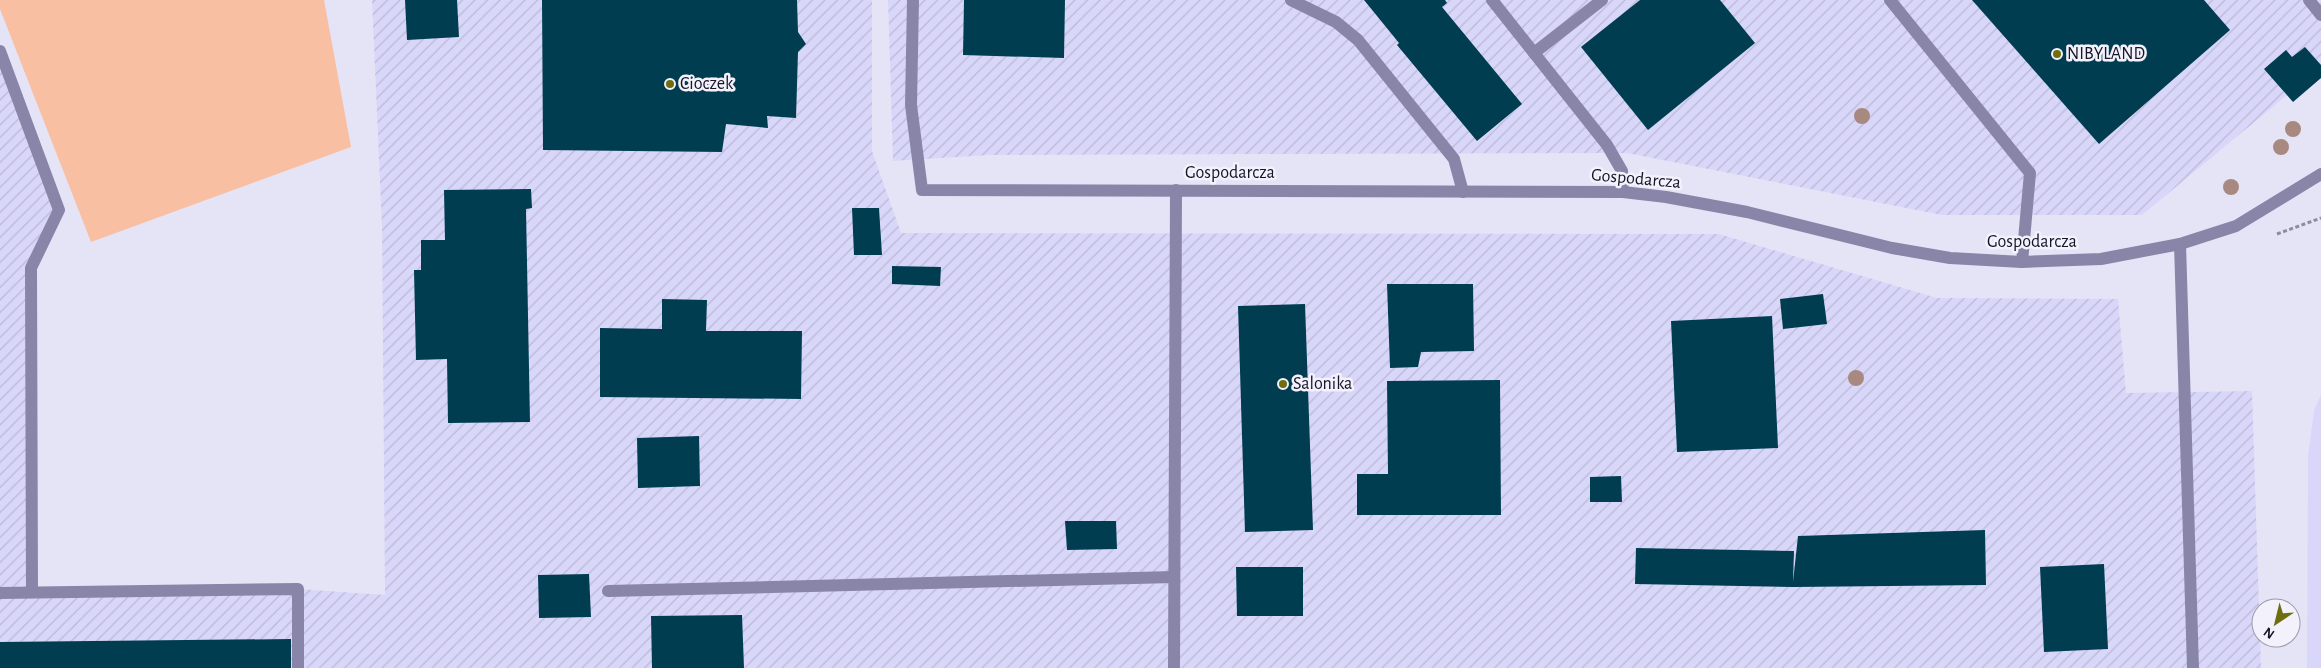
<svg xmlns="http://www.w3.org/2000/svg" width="2321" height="668" font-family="'Alegreya Sans',sans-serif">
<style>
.built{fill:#d9d7f9}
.industrial{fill:url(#industrial-furrows)}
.green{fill:#f8bfa2}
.building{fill:#003d51}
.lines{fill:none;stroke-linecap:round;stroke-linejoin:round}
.path{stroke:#8d8c9e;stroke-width:3;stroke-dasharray:4 2.5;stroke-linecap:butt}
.service{stroke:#8885a9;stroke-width:12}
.minor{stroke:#8885a9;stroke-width:12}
.tree{fill:#a88980}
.poi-dot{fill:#6f6d0e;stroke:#f3f2fc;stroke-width:2}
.labels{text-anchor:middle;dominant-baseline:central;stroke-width:5;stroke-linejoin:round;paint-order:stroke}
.poi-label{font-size:18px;fill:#161425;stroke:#f3f2fc;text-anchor:start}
.street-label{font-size:18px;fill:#161425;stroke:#f3f2fc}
</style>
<defs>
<pattern id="industrial-furrows" width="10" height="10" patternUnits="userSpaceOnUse" patternTransform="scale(1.25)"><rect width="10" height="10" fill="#d9d7f9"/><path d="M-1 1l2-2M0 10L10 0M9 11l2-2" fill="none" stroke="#bab8d5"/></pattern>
</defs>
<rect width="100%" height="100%" fill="#e5e4f7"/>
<polygon class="built" points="2321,395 2321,668 2307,668 2308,456 2314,410"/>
<g class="industrial">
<polygon points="372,0 872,0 872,151 901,233 1719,234 1937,298 2118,299 2126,393 2252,391 2261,668 0,668 0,51 59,210 31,268 32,592 298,589 385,595 382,228"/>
<polygon points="888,0 2321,0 2321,67 2142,215 1942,215 1627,153 989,155 893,161"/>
</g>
<polygon class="green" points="0,0 324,0 351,147 91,242 0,9"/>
<g class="building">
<polygon points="405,0 457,0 459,37 407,40"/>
<polygon points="542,0 797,0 798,32 806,44 798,52 796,118 767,116 768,128 726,124 722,152 543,150"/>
<polygon points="964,0 1065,0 1064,58 963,55"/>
<polygon points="1364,0 1445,0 1447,3 1442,7 1522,104 1477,141 1397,45 1399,43"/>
<polygon points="1640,0 1720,0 1755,43 1648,130 1581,47"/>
<polygon points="1972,0 2204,0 2230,30 2099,144"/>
<polygon points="2305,47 2321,65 2321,78 2293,102 2264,69 2286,50 2292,57"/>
<polygon points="531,189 532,208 526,209 530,422 448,423 447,359 416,360 414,270 421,270 421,240 445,240 444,190"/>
<polygon points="852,208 879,208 882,255 854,255"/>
<polygon points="892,266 941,267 940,286 892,284"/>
<polygon points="1387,284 1473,284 1474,351 1421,352 1418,367 1390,368"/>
<polygon points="1823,294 1827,324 1783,329 1780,299"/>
<polygon points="662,299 707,300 706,331 802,331 801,399 600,397 600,328 662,329"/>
<polygon points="1305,304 1313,530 1245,532 1238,306"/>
<polygon points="1772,316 1778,448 1677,452 1671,321"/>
<polygon points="1500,380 1501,515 1357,515 1357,474 1388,474 1387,381"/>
<polygon points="699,436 700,486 638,488 637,438"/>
<polygon points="1621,476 1622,502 1590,502 1590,477"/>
<polygon points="1065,521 1116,521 1117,549 1067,550"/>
<polygon points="1985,530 1986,585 1793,587 1635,584 1636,548 1794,551 1793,582 1798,536"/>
<polygon points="2104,564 2108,649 2044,652 2040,567"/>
<polygon points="1236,567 1303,567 1303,616 1237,616"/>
<polygon points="589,574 591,617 539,618 538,575"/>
<polygon points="742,615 744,668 652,668 651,616"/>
<polygon points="291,639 291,668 0,668 0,642"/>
</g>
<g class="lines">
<polyline class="path" points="2277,234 2321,218"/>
<g class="service">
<polyline points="1291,0 1336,22 1358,40 1454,159 1463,192"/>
<polyline points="1492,0 1607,145 1622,171 1623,192"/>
<polyline points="1890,0 2030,173 2022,262"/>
<polyline points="2309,0 2321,15"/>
<polyline points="0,51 59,210 31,268 32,592"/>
<polyline points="1534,53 1602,0"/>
<polyline points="608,591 1174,577"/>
<polyline points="0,593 298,589 298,668"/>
<polyline points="1174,668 1176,190"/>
</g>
<g class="minor">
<polyline points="913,0 911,105 922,190 1623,192 1666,197 1747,212 1892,248 1950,258 2022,262 2101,259 2180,244 2236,226 2321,174"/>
<polyline points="2180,244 2193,668"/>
</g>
</g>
<g class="tree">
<circle cx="1862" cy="116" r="8"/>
<circle cx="2293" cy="129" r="8"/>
<circle cx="2281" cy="147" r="8"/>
<circle cx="2231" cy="187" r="8"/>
<circle cx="1856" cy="378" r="8"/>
</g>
<g class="poi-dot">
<circle cx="2057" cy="54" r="5"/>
<circle cx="670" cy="84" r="5"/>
<circle cx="1283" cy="384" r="5"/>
</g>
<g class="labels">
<g class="poi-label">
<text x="2067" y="54">NIBYLAND</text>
<text x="680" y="84">Cioczek</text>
<text x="1293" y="384">Salonika</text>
</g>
<g class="street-label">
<text x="1230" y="173">Gospodarcza</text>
<text transform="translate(1636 179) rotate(5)">Gospodarcza</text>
<text x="2032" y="242">Gospodarcza</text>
</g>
</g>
<g transform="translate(2276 623) rotate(215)"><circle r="24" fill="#f3f2fc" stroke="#9b99a6"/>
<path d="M0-4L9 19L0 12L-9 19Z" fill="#6f6d0e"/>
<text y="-8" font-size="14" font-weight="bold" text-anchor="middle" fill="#161425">N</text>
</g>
</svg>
